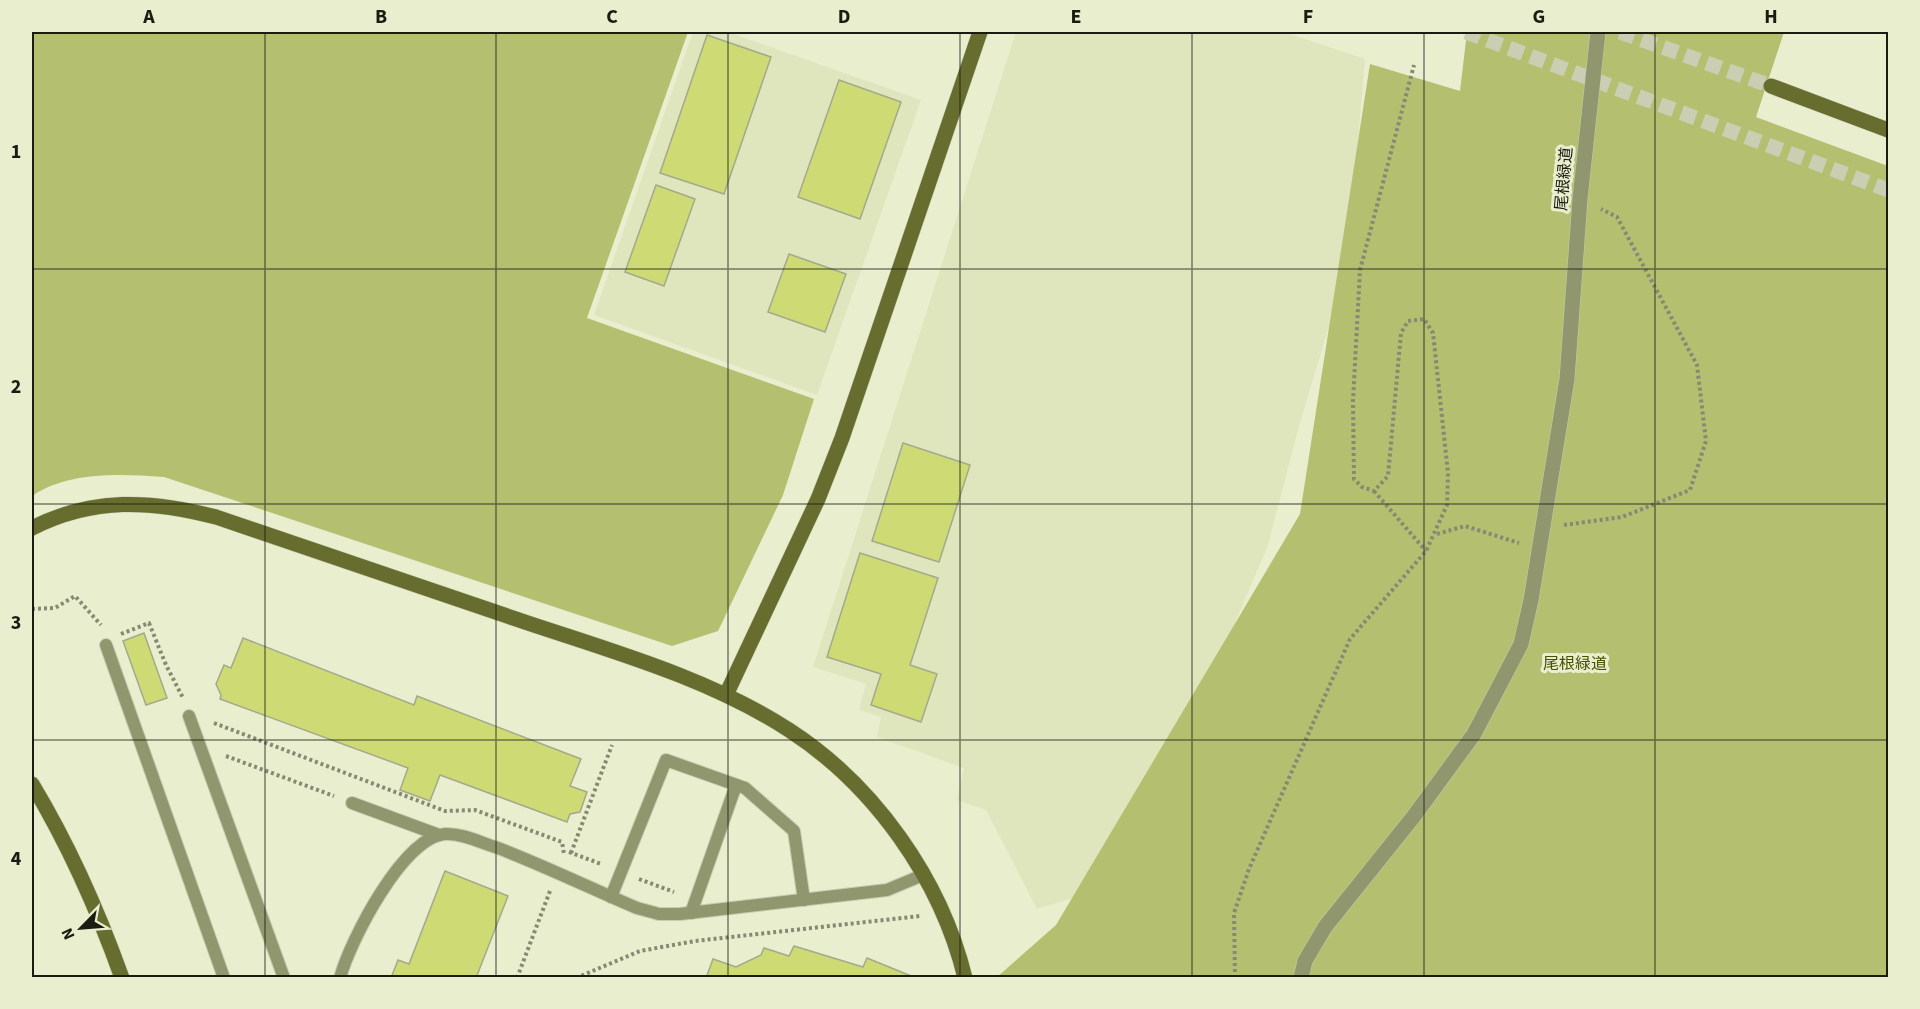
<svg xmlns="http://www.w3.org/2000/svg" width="1920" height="1009" font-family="'Source Sans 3','Noto Sans JP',sans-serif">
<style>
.built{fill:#dfe6be}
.green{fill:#b4bf70}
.building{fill:#cedb75;stroke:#a4a98b;stroke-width:1.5}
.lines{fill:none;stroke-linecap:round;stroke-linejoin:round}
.secondary-tunnel{stroke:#caceb2;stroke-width:15;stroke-dasharray:15 8;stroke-linecap:butt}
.lane-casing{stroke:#c8ccb0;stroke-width:14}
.street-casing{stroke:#c8ccb0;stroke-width:16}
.secondary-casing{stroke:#c8ccb0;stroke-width:16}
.path{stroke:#868973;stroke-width:4;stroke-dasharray:3 3;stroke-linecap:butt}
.lane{stroke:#90966d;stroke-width:12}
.street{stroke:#90966d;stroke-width:15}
.secondary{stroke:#666d2e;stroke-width:15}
.grid{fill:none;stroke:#1b1c11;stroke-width:1.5;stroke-opacity:0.55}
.labels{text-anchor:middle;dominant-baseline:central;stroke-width:6;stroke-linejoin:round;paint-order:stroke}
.street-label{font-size:16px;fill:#1b1c11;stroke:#e9eece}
.park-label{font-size:16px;fill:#495000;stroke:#e9eece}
.neatline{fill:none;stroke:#1b1c11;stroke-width:2}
.grid-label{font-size:20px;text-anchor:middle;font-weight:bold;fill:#1b1c11}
</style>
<rect width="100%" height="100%" fill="#e9eece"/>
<g class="built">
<polygon points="693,32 728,32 921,100 817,395 594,315"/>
<polygon points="1016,32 1284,32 1365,59 1347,266 1299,426 1267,548 1218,662 1084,895 1037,909 986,810 957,800 964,768 877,737 881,717 859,710 866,684 813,667"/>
</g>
<g class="green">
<path d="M 32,32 L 688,32 L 587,318 L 814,399 L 783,495 L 718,631 L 672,646 L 164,477 C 120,474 69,471 32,496 Z"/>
<polygon points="1467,32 1784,32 1756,117 1888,166 1888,977 996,978 1056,925 1300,514 1370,64 1460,91"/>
</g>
<g class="building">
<polygon points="707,35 771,57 724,194 660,173"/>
<polygon points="839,80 901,102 860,219 798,197"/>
<polygon points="656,185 695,199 664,286 625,272"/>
<polygon points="789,254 846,274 825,332 768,312"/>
<polygon points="903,443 970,465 939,562 872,541"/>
<polygon points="860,553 938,578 910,665 937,674 921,722 871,705 881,674 827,657"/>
<polygon points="144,633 167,698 146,705 123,641"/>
<polygon points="243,638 414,705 417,696 581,759 570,786 587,792 580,812 570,814 567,822 440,775 430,801 400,790 408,768 220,699 221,695 216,684 224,665 231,668"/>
<polygon points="445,871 508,896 476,978 391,978 398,960 409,964"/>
<polygon points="794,946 863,967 867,958 916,978 706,978 713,959 736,967 761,955 764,948 789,956"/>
</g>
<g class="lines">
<g class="secondary-tunnel">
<polyline points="1466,32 1888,190"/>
<polyline points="1620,32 1771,86"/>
</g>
<defs>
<g id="lane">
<polyline points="106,645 224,978"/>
<polyline points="189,716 284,978"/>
<polyline points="352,803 439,835"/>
<polyline points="611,897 666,760 745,788 794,831 804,900"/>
<polyline points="691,913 736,785"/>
<path d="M 340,978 C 350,941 403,837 445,834 C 462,833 481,843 498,848 C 545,866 590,888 637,908 L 659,914 L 680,914 L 887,890 L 923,875"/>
</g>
<polyline id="street" points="1301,978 1305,961 1325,927 1414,816 1474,734 1521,644 1531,600 1567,379 1580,199 1598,32"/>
<g id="secondary">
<polyline points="1771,86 1888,130"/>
<path d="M 32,528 C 93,497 151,500 216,517 C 314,551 412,584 510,617 C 604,649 706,676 789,730 C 874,785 941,879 965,978"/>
<polyline points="726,695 818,499 842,438 980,32"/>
<path d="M 32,784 C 70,847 97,908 122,978"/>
</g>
</defs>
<use href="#lane" class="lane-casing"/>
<use href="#street" class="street-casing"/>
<use href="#secondary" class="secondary-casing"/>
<g class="path">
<polyline points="1374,491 1426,551"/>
<polyline points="1564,525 1622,517 1690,490 1706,441 1697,365 1617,217 1601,209"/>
<polyline points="1437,534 1465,526 1519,543"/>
<polyline points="32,609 55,608 75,596 101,625"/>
<polyline points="121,634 149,623 166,665 183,698"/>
<polyline points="214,723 445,811 475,810 562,842 564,854"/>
<polyline points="226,756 334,796"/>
<polyline points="569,852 601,864"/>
<polyline points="571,853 612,745"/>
<polyline points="639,879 674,892"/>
<polyline points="517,978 550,891"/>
<polyline points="576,978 640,951 695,941 920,916"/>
<polyline points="1235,978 1234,913 1249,869 1350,639 1426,551 1447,505 1448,473 1433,333 1424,319 1408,321 1401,333 1388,476 1374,491 1362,487 1354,479 1353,401 1360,270 1414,65"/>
</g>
<use href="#lane" class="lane"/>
<use href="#street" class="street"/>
<use href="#secondary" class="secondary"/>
</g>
<path class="grid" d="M 265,32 L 265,978M 496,32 L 496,978M 728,32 L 728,978M 960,32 L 960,978M 1192,32 L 1192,978M 1424,32 L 1424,978M 1655,32 L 1655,978M 32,269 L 1888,269M 32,504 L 1888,504M 32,740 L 1888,740"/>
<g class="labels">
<g class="street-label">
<text transform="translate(1564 179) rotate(-85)">尾根緑道</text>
</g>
<g class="park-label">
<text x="1575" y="664">尾根緑道</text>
</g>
</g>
<rect width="1920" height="1009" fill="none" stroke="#e9eece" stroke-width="66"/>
<g transform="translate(81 928) rotate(245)" stroke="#e9eece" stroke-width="4.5" paint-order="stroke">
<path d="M0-4.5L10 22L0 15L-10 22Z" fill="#1b1c11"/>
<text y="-9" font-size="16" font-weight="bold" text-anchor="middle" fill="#1b1c11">N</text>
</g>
<rect x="33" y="33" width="1854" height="943" class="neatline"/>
<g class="grid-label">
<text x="149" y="23">A</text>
<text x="381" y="23">B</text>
<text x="612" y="23">C</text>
<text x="844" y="23">D</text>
<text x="1076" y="23">E</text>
<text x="1308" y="23">F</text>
<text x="1539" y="23">G</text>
<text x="1771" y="23">H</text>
<text x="16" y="158">1</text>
<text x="16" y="393">2</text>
<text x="16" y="629">3</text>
<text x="16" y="865">4</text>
</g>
</svg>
